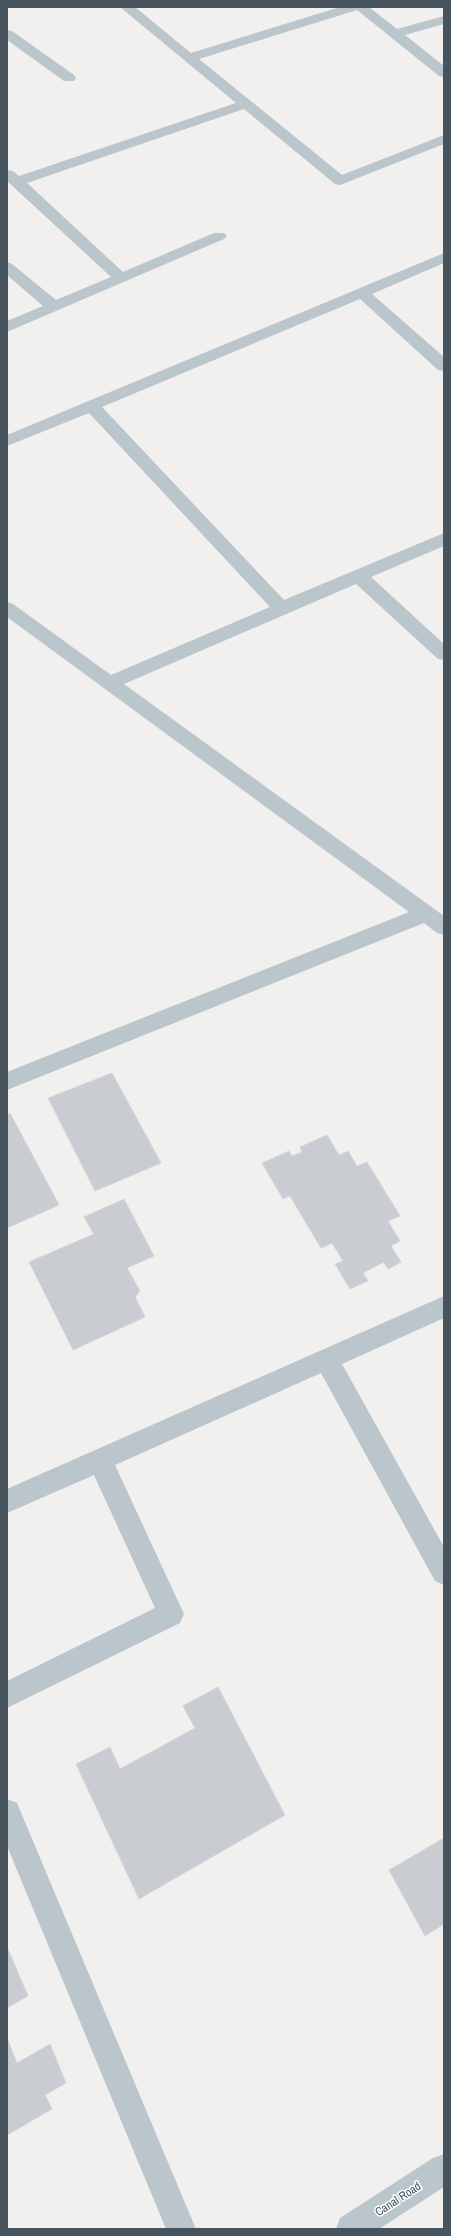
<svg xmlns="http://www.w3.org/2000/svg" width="451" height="2236" font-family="'Archivo Narrow',sans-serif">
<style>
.building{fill:#c9cdd2;stroke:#d3d6db}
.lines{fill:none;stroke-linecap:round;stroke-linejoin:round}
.minor{fill:#bbc5cc;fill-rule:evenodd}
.labels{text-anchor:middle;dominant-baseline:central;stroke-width:3;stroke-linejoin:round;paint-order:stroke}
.near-street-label{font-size:12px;fill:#47545d;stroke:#fff}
</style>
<rect width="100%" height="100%" fill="#f2efef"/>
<g class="building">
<polygon points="112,1073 161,1163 95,1191 48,1098"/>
<polygon points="10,1113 59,1205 7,1228 7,1115"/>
<polygon points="327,1135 339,1155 348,1151 357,1166 367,1162 400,1216 388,1221 400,1241 391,1246 401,1262 388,1269 384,1262 363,1273 368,1281 350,1289 335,1264 343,1261 332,1243 321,1248 290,1196 283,1199 262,1163 289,1151 292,1156 302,1152 300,1147"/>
<polygon points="124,1199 154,1256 127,1268 140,1291 135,1297 145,1317 73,1350 29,1262 94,1234 84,1217"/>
<polygon points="218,1687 285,1815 139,1899 76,1764 110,1747 120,1769 195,1728 183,1706"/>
<polygon points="444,1838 444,1924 425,1936 389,1870"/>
<polygon points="7,1947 28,1996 7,2008"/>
<polygon points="7,2038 17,2063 50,2044 66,2083 45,2095 52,2109 7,2135"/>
</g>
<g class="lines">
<g class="minor">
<polygon points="120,7 135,7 191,53 340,7 369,7 397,29 444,16 444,24 405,35 444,66 444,77 439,76 357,10 199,59 342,175 444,135 444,144 340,185 335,184 244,109 27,183 123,272 214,233 224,233 227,236 224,239 7,332 7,321 43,306 7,275 7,262 12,264 56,300 111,277 7,181 7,170 13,171 19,176 236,103"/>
<polygon points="7,30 12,31 74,75 76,78 74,81 64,81 7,40"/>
<polygon points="444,253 444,263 372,294 444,357 444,371 438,370 360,299 102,407 284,600 444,533 444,546 371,577 444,644 444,660 438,659 356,584 124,684 444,916 444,935 437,933 424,923 7,1090 7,1072 409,912 7,617 7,602 13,604 111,675 270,607 89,413 7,446 7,435"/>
<polygon points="444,1296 444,1318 342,1364 444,1547 444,1585 435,1581 321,1373 115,1465 184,1614 180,1623 7,1708 7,1681 155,1608 94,1475 7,1513 7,1489"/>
<polygon points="7,1799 17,1803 196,2229 166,2229 7,1846"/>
<polygon points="444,2154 444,2187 379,2229 336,2229 340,2218 433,2158"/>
</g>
</g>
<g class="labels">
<g class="near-street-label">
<text transform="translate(398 2199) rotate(-33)">Canal Road</text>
</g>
</g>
<rect width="451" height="2236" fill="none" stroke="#47545d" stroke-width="16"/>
</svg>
